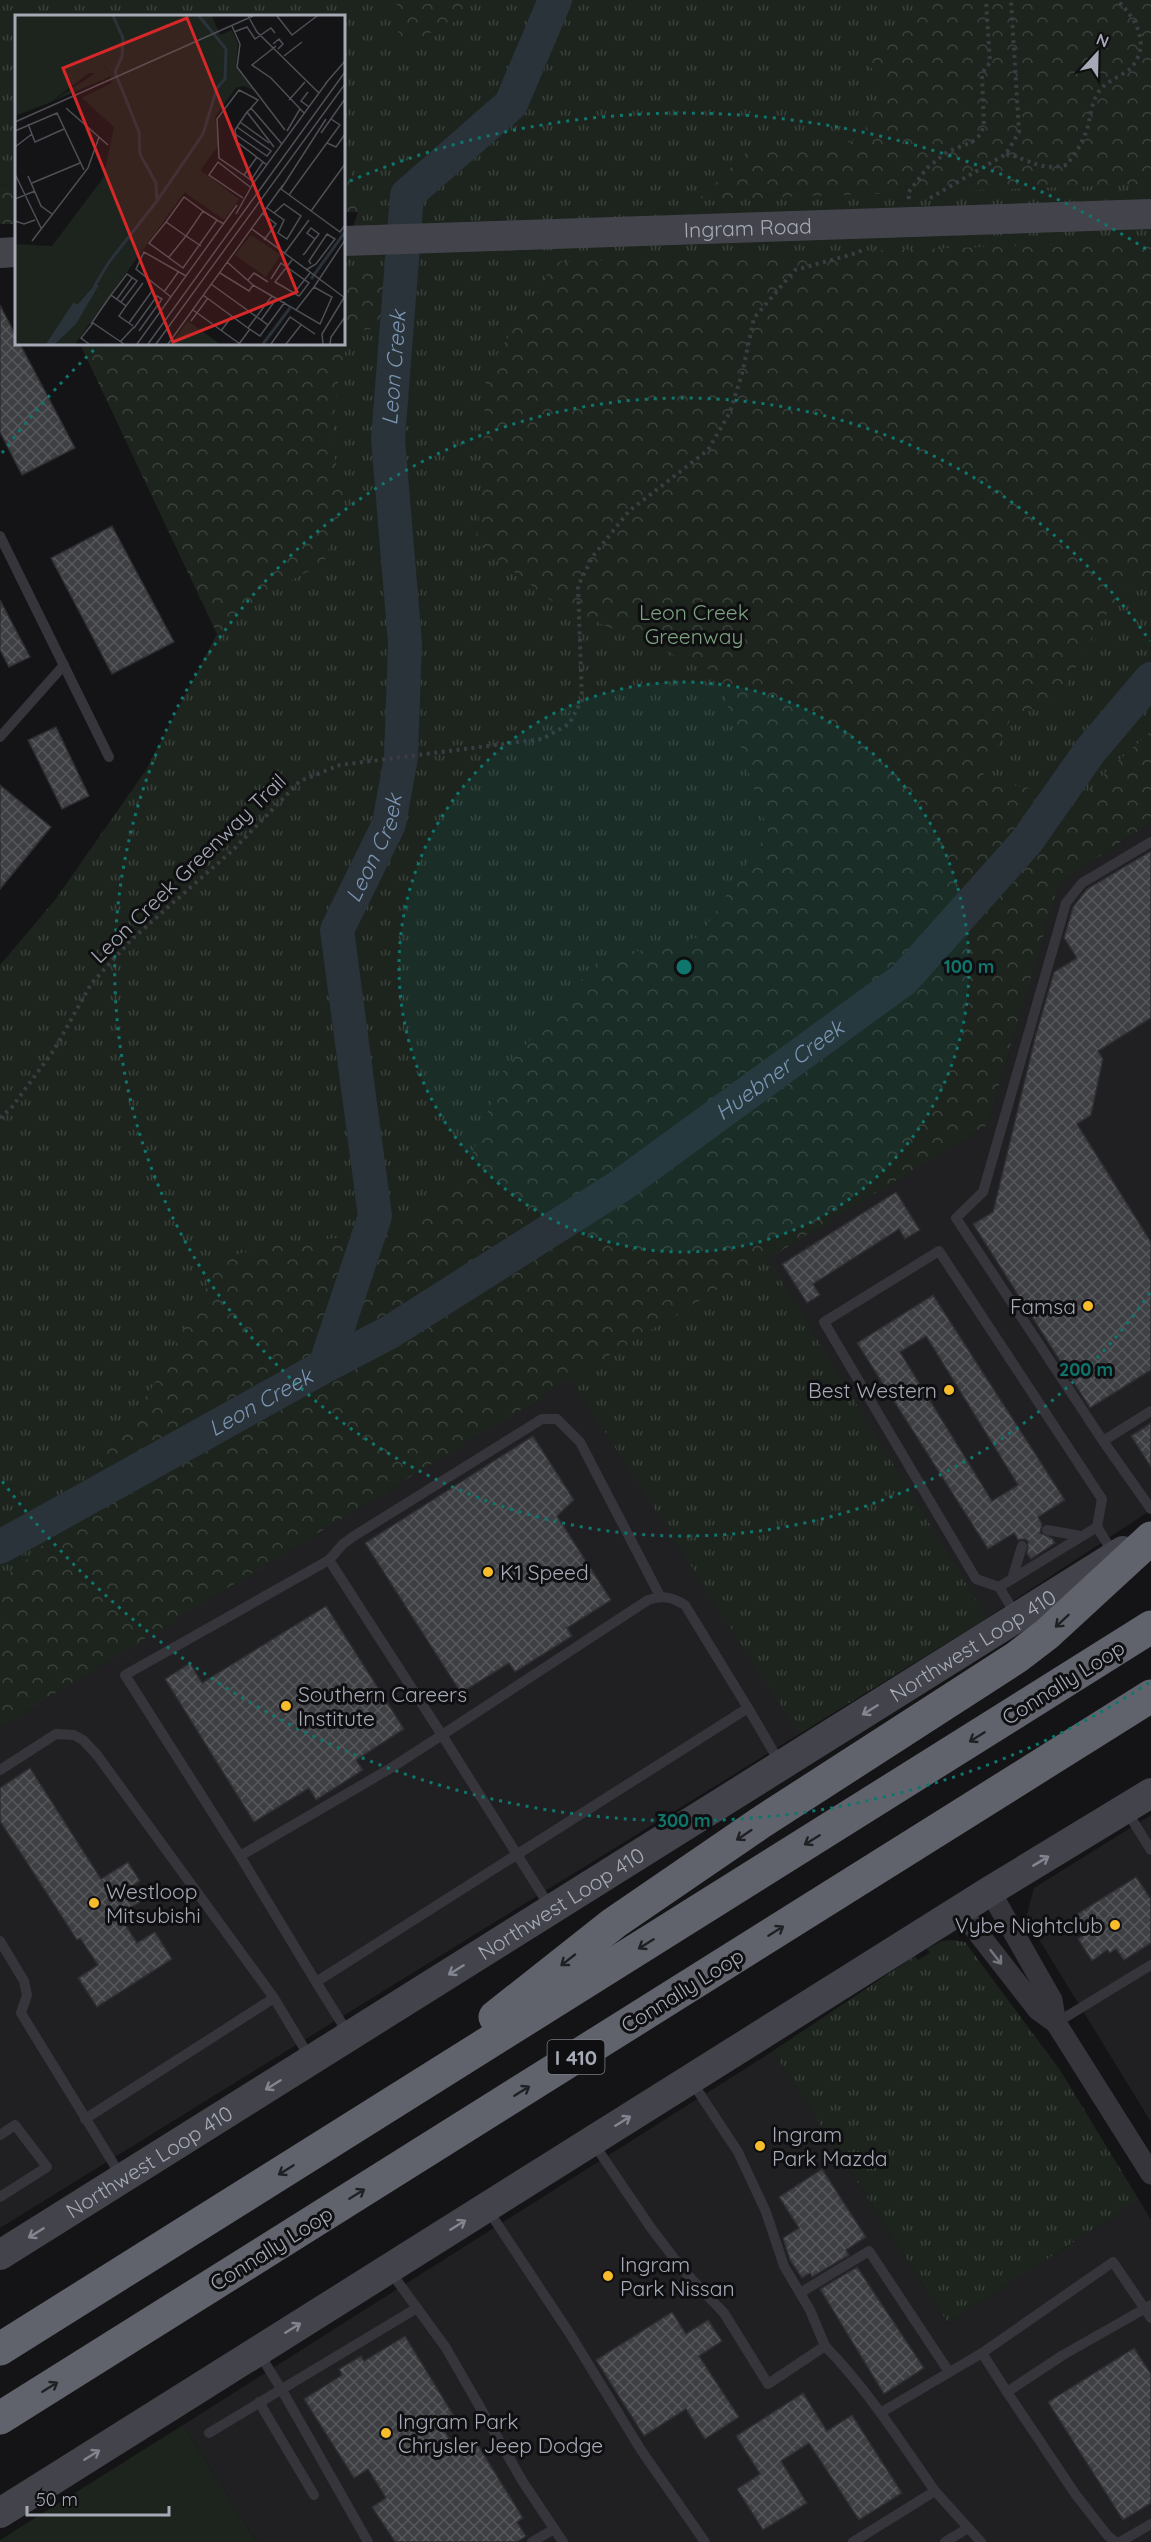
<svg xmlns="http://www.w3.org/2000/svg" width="1151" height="2542" font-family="Quicksand,sans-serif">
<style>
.built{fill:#202023}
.grass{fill:url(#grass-tufts)}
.forest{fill:url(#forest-crowns)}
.garden{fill:#1c241d}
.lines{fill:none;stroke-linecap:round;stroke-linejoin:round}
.river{stroke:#2a323a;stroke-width:34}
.building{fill:url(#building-cross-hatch);stroke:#2e2e32;stroke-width:1.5;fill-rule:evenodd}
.path{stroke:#3b3c42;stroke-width:4;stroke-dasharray:3 4.5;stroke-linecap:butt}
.lane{stroke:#35353b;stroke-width:10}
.street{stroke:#35353b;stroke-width:21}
.secondary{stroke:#43444b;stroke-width:30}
.highway{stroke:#61636c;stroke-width:33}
.secondary-bridge{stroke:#43444b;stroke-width:30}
.oneway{stroke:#1f2023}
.oneway2{stroke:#838691}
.oneway3{stroke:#73757f}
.ring{fill:none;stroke:#0f766e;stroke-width:3;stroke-dasharray:3 6}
.poi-dot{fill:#f6bc2c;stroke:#0f0f11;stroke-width:2}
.labels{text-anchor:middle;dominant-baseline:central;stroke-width:6;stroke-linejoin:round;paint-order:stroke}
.shield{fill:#0f0f11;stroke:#787c84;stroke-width:1.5}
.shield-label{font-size:20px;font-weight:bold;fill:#a5aab6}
.street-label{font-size:21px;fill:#a5aab6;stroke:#0f0f11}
.park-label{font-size:21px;fill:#7ca280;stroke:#0f0f11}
.poi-label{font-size:21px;fill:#a5aab6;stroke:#0f0f11;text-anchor:start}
.water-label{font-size:22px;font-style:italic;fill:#7b96b2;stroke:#0f0f11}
.inset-river{fill:none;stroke:#2a323a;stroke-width:3}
.inset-road{fill:none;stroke:#4e5056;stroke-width:1.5}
.view{fill:#d62828;fill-opacity:0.15;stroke:#d62828;stroke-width:3}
.inset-edge{fill:none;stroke:#a5aab6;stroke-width:3}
.centre{fill:#0f766e;stroke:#0f0f11;stroke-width:3}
.ring-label{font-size:18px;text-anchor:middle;font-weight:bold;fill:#0f766e;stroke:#0f0f11;stroke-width:6;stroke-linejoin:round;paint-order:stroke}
</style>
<defs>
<pattern id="grass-tufts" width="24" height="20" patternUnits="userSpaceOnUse" patternTransform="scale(1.5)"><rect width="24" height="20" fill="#1c241d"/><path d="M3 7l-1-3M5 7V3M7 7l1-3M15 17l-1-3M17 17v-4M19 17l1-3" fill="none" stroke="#3a413c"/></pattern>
<pattern id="forest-crowns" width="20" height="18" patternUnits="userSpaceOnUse" patternTransform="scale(1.5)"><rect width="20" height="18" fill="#1c241d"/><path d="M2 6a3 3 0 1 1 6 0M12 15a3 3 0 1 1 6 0" fill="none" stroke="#3a413c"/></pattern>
<pattern id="building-cross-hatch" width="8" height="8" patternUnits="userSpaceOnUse" patternTransform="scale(1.5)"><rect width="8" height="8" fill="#3e3f43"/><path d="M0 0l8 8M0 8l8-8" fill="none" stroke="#57585c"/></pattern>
</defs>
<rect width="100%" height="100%" fill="#141416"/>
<g class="built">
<polygon points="1151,822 1151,1510 987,1618 0,2228 0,1727 987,1125 1059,883"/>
<polygon points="1151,1815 1151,2122 1026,1918 1034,1888"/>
<polygon points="773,2051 948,2323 1139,2200 1151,2220 1151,2542 257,2542 183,2425"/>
</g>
<g class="grass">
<polygon points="0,0 1151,0 1151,822 1059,883 987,1125 768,1259 987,1618 799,1734 571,1379 0,1727 0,965 55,900 146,770 217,634 314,344 344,344 344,254 358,212 344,138 344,16 16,16 16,183 0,185"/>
<polygon points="951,1940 965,1942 1060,2070 1139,2200 948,2323 773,2051 915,1956 918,1960 930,1953 927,1949 942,1941"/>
</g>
<g class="forest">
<polygon points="397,0 469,0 467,16 399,47"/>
<polygon points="915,0 1151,0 1151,184 698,200 754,145 827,152 861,137 887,90 868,63 908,27"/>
<polygon points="344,138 358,212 344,212"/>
<polygon points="16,183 16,224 0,224 0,185"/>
<polygon points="1151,241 1151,581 1131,583 1099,624 1059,699 1012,716 981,779 1029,788 1048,842 1106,772 1149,733 1151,727 1151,822 1059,883 987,1125 0,1727 0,1646 8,1641 0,1642 0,1580 38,1551 153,1386 223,1257 293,1242 392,1233 467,1168 503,1071 599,960 699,937 768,832 717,673 557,605 475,542 481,508 486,372 556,262"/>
<polygon points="420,267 408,326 350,331 337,387 332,445 344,500 324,563 258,598 217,634 80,344 344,344 344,270"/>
</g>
<polygon class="garden" points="183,2425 257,2542 0,2542 0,2540"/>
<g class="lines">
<g class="river">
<path id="s1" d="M 325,1366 L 390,1332 L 620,1186 L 904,979 L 1027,841 L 1090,751 L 1151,679"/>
<path id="s2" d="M 0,1547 L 325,1366 L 375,1216 L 337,930 L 389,824 L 401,757 L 405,643 L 388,439 L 407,195 L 511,104 L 555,0"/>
</g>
</g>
<g class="building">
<polygon points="0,305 16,336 16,344 20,344 75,448 22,475 0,432"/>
<polygon points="112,526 174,642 112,674 51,558"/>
<polygon points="0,600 30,657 9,667 0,650"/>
<polygon points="56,727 89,796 62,809 28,740"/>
<polygon points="0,785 51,827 0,889"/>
<polygon points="1151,851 1151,1018 1098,1051 1103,1059 1091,1115 1077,1124 1151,1242 1151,1370 1090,1408 973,1224 993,1212 1036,1034 1054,972 1077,958 1064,938 1073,907 1087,889"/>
<polygon points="896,1192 920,1230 905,1239 899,1229 813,1284 820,1295 807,1303 782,1264"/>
<path d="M 933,1295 L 1065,1500 L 1038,1517 L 1042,1524 L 1040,1533 L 1052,1538 L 1055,1543 L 1031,1559 L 1027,1554 L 1028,1541 L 1024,1539 L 1018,1540 L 1014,1533 L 988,1549 L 857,1343 ZM 926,1336 L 1018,1485 L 992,1501 L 900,1352 Z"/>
<polygon points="1151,1423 1151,1467 1131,1436"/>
<polygon points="533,1436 574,1500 557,1516 611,1600 567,1628 572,1636 515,1672 509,1663 461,1693 365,1543"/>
<polygon points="326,1606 404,1729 356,1760 363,1770 316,1800 309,1788 254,1822 165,1679 190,1663 202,1683"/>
<polygon points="30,1768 101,1879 128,1862 140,1881 134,1885 143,1900 119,1915 137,1943 155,1932 172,1959 97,2007 78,1978 98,1965 80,1938 77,1940 0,1821 0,1788"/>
<polygon points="1136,1877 1151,1899 1151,1943 1124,1960 1116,1949 1110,1953 1107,1950 1092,1961 1078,1939 1085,1934 1074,1916"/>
<polygon points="822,2169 866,2237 846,2250 849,2255 812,2277 810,2273 802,2278 790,2260 783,2238 799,2228 779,2197"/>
<polygon points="857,2267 924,2368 884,2394 820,2289"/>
<polygon points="672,2312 686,2334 708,2320 722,2341 699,2356 739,2417 705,2439 686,2409 644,2436 596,2360"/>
<polygon points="405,2336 454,2416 440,2424 458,2453 476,2442 523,2518 517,2522 526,2536 517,2542 395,2542 372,2507 386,2498 368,2469 354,2478 304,2399 342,2375 339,2369 361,2356 364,2361"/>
<polygon points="1134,2348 1151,2374 1151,2503 1123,2520 1048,2402"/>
<polygon points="803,2393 827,2431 852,2415 902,2493 859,2520 809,2443 781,2461 807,2503 763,2530 737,2489 760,2474 736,2436"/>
</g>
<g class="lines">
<g class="path">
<path d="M 1006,154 C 1033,160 1037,171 1067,165 C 1073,156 1080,147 1084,137 C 1091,123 1089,107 1098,93 C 1105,81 1121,77 1131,68 C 1151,44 1137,20 1117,0"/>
<polyline points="930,198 1006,154 1019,132 1011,0"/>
<polyline points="909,199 908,193 927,168 947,152 972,142 980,135 984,126 982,76 985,68 990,63 986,0"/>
<polyline points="0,1118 12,1107 54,1050 91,984 132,939 234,849 300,781 340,765 542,739 569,724 582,700 578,586 593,556 629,511 708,450 730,412 742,374 754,318 795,270 857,253 865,248"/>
</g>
<g class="lane">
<polyline points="0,536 109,757"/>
<polyline points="0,737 64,665"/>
<polyline points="1151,842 1082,883 1066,903 983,1192 956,1218 1103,1441 1151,1509"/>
<polyline points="1103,1441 1151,1411"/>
<polyline points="1047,1530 1081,1536"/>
<polyline points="329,1560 343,1544 354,1536 542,1419 557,1419 580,1442 660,1596"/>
<polyline points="1012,1579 1022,1546"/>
<polyline points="999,1587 1097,1527"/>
<polyline points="1016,1615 999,1587 976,1579 824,1322 939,1251 1102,1499 1097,1527 1115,1556"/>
<path d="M 748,1708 L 685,1605 C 672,1597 663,1595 648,1600 L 442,1735 L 329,1560 L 125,1675 L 240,1856 L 316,1982 L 748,1708 L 780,1763"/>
<polyline points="0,1770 56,1734 74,1735 83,1740 97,1755 274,1998 310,2058"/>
<polyline points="1126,1810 1151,1850"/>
<polyline points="240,1856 391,1768 442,1735 550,1907"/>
<polyline points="0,1941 24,1981 27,1995 21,2013 121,2176"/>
<polyline points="316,1982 349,2035"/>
<polyline points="1056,2023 1151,1965"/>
<polyline points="692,2082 738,2152 766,2212 784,2266 810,2310 825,2346"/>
<polyline points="85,2119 274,1998"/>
<polyline points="0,2135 15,2125 47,2167 0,2197"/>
<path d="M 594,2144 L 651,2228 L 683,2270 L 724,2313 L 768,2384 L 825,2346 C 868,2390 900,2441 935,2491"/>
<polyline points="488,2210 570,2334 641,2450 705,2542"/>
<polyline points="390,2271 446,2348 523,2482 563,2542"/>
<polyline points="800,2293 869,2251 949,2372"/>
<polyline points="259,2353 283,2392 368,2542"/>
<polyline points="982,2353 1113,2262 1151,2318"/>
<polyline points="259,2402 314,2495"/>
<polyline points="882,2412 982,2353 1007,2392"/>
<polyline points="209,2433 417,2308"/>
<polyline points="532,2542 554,2529"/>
<polyline points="853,2542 935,2491 981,2542"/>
<polyline points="945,2542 968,2528"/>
<polyline points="1116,2542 1108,2536 1076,2495 1007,2392 1063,2355 1151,2305"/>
<polyline points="1120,2542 1151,2524"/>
</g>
<g class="street">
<polyline points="990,1891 1052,2000 1056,2023 1151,2174"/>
<polyline points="960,1910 1038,2010 1056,2023"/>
</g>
<g class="secondary">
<polyline points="0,253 16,252"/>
<path id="s3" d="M 0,2255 L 1123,1551"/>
<polyline points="0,2513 990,1891 1151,1793"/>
</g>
<g class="highway">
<polyline points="495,2017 614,1923 760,1823 1017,1657 1047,1634 1151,1538"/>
<polyline points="0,2349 1151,1627"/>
<polyline points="0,2418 1151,1696"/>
</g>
<path class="secondary-bridge" id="s4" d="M 344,241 L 1151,214"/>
</g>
<defs><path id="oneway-shaft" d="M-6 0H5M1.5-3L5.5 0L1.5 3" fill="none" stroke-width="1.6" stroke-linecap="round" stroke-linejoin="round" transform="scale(1.5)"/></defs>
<g class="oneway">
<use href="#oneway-shaft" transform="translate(1062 1621) rotate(137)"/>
<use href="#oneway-shaft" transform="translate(977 1737) rotate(148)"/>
<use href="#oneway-shaft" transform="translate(744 1835) rotate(146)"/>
<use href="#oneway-shaft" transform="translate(812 1840) rotate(148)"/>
<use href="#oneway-shaft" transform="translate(776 1931) rotate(-32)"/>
<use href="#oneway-shaft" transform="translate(646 1944) rotate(148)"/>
<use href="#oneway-shaft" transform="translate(568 1960) rotate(142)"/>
<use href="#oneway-shaft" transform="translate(522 2091) rotate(-32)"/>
<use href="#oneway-shaft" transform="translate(286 2170) rotate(148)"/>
<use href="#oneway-shaft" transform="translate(357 2194) rotate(-32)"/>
<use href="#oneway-shaft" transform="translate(50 2387) rotate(-32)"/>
</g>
<g class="oneway2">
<use href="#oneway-shaft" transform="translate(870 1710) rotate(148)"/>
<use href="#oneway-shaft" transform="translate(1041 1861) rotate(-31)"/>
<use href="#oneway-shaft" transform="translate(456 1970) rotate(148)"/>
<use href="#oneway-shaft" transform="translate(273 2085) rotate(148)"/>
<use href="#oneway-shaft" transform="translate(623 2121) rotate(-32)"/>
<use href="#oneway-shaft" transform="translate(458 2225) rotate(-32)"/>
<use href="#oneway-shaft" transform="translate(36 2233) rotate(148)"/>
<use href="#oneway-shaft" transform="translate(293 2328) rotate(-32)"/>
<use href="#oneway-shaft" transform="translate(92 2455) rotate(-32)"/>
</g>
<use class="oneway3" href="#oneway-shaft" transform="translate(996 1957) rotate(52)"/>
<circle cx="684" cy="967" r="285" fill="#0f766e" fill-opacity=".12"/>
<g class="ring">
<circle cx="684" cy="967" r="285"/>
<path d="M1150 1293A569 569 0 1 1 1150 641"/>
<path d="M1149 1683A854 854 0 0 1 2 1481M2 453A854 854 0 0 1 96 348M350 181A854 854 0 0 1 1149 251"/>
</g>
<g class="poi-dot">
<circle cx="1088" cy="1306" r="6"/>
<circle cx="949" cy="1390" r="6"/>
<circle cx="488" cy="1572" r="6"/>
<circle cx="286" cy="1706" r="6"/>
<circle cx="94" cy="1903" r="6"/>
<circle cx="1115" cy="1925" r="6"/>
<circle cx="760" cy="2146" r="6"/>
<circle cx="608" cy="2276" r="6"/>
<circle cx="386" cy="2433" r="6"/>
</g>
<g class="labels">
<rect class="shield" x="547.5" y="2040" width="57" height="34" rx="4.5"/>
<g class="shield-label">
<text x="576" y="2057">I 410</text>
</g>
<g class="street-label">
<text stroke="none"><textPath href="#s4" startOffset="404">Ingram Road</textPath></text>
<text transform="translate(188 868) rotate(-44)">Leon Creek Greenway Trail</text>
<text stroke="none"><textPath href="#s3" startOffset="1148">Northwest Loop 410</textPath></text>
<text transform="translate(1063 1682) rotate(-32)">Connally Loop</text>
<text stroke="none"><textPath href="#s3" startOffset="662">Northwest Loop 410</textPath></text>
<text transform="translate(682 1990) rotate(-32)">Connally Loop</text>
<text stroke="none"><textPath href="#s3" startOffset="176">Northwest Loop 410</textPath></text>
<text transform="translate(271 2248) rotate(-32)">Connally Loop</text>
</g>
<g class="park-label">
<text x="694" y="612">Leon Creek<tspan x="694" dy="24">Greenway</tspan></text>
</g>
<g class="poi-label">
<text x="1076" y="1306" text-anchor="end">Famsa</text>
<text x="937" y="1390" text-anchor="end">Best Western</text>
<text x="500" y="1572">K1 Speed</text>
<text x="298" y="1694">Southern Careers<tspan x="298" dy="24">Institute</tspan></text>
<text x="106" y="1891">Westloop<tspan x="106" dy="24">Mitsubishi</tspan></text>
<text x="1103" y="1925" text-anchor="end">Vybe Nightclub</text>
<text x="772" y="2134">Ingram<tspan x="772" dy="24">Park Mazda</tspan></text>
<text x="620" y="2264">Ingram<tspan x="620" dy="24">Park Nissan</tspan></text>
<text x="398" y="2421">Ingram Park<tspan x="398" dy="24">Chrysler Jeep Dodge</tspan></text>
</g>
<g class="water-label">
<text stroke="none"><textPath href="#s2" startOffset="1395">Leon Creek</textPath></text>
<text stroke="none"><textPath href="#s2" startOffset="909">Leon Creek</textPath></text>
<text stroke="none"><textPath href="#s1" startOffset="543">Huebner Creek</textPath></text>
<text stroke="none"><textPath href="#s2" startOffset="298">Leon Creek</textPath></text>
</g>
</g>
<g transform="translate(15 15)">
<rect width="330" height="330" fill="#141416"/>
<path d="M 0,1 L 197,1 L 205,20 L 217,15 L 224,69 L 200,102 L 203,131 L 185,155 L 224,184 L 209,205 L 169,177 L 60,329 L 0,329 L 0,229 L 37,231 L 88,163 L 99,112 L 96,61 L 90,51 L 89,58 L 74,58 L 36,87 L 0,101 ZM 236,220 L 266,240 L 251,262 L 220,240 Z" fill="#1c241d"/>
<path d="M 70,1 L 85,1 L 94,14 L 99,35 L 93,41 ZM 119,1 L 197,1 L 201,14 L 132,45 L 135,36 L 146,31 L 146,12 L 131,1 L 120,6 ZM 217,15 L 223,29 L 221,52 L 240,76 L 229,71 L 220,73 L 200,102 L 203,131 L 60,329 L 48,329 L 84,271 L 80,270 L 48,301 L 31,329 L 12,329 L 0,315 L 12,284 L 94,172 L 100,186 L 100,209 L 88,245 L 89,276 L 119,231 L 109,237 L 119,218 L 126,179 L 144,169 L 154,131 L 164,124 L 167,110 L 154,95 L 123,91 L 116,72 L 119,57 ZM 208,25 L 215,44 L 213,65 L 203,75 L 197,98 L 187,94 L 188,86 L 208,45 ZM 84,48 L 86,55 L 89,57 L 89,51 L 96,61 L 36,87 L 79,59 ZM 105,64 L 106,71 L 100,74 L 107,100 L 99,112 L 67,83 L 52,90 Z" fill="#1c241d" fill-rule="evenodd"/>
<path d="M 173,306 L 205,329 L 156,329 Z" fill="#1c241d"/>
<path d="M 80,270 L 84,270 L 61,309 L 40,329 L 31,329 L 58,288 L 63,289 Z" fill="#2a323a"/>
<path class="inset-river" d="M 142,186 L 188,119 L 202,73 L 210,64 L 211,34 L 184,1M 296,264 L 330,217M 79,272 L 94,247 L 142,186 L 141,168 L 125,139 L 124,117 L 100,57 L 107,42 L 108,23 L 98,1M 248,329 L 275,293"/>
<path class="inset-road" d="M 233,1 L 242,17 L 304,78M 262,1 L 277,20 L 302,1M 217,11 L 225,29 L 222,52 L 270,115M 219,17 L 232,12 L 240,24 L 256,13 L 260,18M 258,29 L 264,24 L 268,29 L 263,34M 261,31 L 237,50 L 256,63 L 289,98M 269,41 L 287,27M 311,68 L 330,46M 293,77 L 286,86 L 294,92M 274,85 L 290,67M 51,93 L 93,130M 236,93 L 243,85 L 224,75 L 202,104 L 204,143 L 239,167M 232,97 L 220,115 L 222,127 L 252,150M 0,107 L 238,1M 225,107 L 254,128M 13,109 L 20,127 L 49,114M 0,116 L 42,98 L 69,155M 272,116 L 285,94M 306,118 L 330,84M 220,119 L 252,141 L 256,136 L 222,112M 312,128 L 321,132 L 330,119M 0,132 L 17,119M 259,132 L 232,97 L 236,93 L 267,129M 0,159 L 26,213M 229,160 L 242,142M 13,161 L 26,191 L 37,199M 236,165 L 248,147M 17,168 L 65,148M 237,170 L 312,67M 266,174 L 325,217 L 330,210M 266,174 L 311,104M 274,180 L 325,110 L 316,104M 228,183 L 194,160 L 203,147 L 235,172M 0,184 L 20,176M 252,193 L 269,205 L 263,218 L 272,224 L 286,201 L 269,189 L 259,198M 296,196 L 330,149M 221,199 L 239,167M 248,199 L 261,209 L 249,225M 202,205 L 188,196 L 171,221 L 151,207 L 134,228 L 168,253 L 202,205 L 209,209M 0,206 L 9,209 L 20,205M 151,207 L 169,182 L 188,196M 237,214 L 330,283M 17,226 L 73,153 L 84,122M 269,239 L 294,205M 288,240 L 290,238 L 300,224 L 304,219 L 296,213 L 292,218 L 300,224M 154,242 L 171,221 L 186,231M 277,245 L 260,267 L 279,278 L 295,258M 212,247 L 238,270M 291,255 L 301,249 L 320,224 L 312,219 L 294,246 L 296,249M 205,258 L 234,276 L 238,270 L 257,281M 256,264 L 266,248 L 294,268 L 284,281 L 279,278M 233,265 L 239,258 L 253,267M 196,269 L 253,310 L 245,321 L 233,313M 299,272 L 330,225M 149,277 L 164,256M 188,280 L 233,313 L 257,281 L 305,309 L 317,282 L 299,272 L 281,295M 156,282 L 121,254 L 129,237 L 171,261M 102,284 L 117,263M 106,287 L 122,266 L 112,259 L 96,280 L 111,291 L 104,301 L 118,311M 111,291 L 128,268M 178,295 L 225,329M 246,305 L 262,283M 176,306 L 193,283M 114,308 L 137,276M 76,309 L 96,280M 253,310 L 270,287M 119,313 L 142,281 L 147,284 L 124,316M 206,316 L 217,301M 105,327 L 119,312M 74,329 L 66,323 L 78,308 L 109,329M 122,329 L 222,190M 133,329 L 330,57M 141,329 L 330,69M 153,329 L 268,170M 224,329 L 235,314M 256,329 L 275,302 L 300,319M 271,329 L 286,310M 308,329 L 307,319 L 330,281M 315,329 L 316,322 L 330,302"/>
<path class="view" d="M 172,3 L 282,277 L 158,327 L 48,53 Z"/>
<rect width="330" height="330" class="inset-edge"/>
</g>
<circle cx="684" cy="967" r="9" class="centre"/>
<g class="ring-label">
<text x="969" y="973">100 m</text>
<text x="1086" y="1376">200 m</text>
<text x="684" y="1827">300 m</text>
</g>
<g transform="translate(1097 54) rotate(22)" stroke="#0f0f11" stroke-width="4.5" paint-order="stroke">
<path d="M0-4.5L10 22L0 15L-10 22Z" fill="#a5aab6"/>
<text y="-9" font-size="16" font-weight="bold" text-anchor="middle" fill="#a5aab6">N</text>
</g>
<path d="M27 2506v9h142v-9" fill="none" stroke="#a5aab6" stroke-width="3"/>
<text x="36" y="2506" font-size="18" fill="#a5aab6" stroke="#0f0f11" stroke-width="4.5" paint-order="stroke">50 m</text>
</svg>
